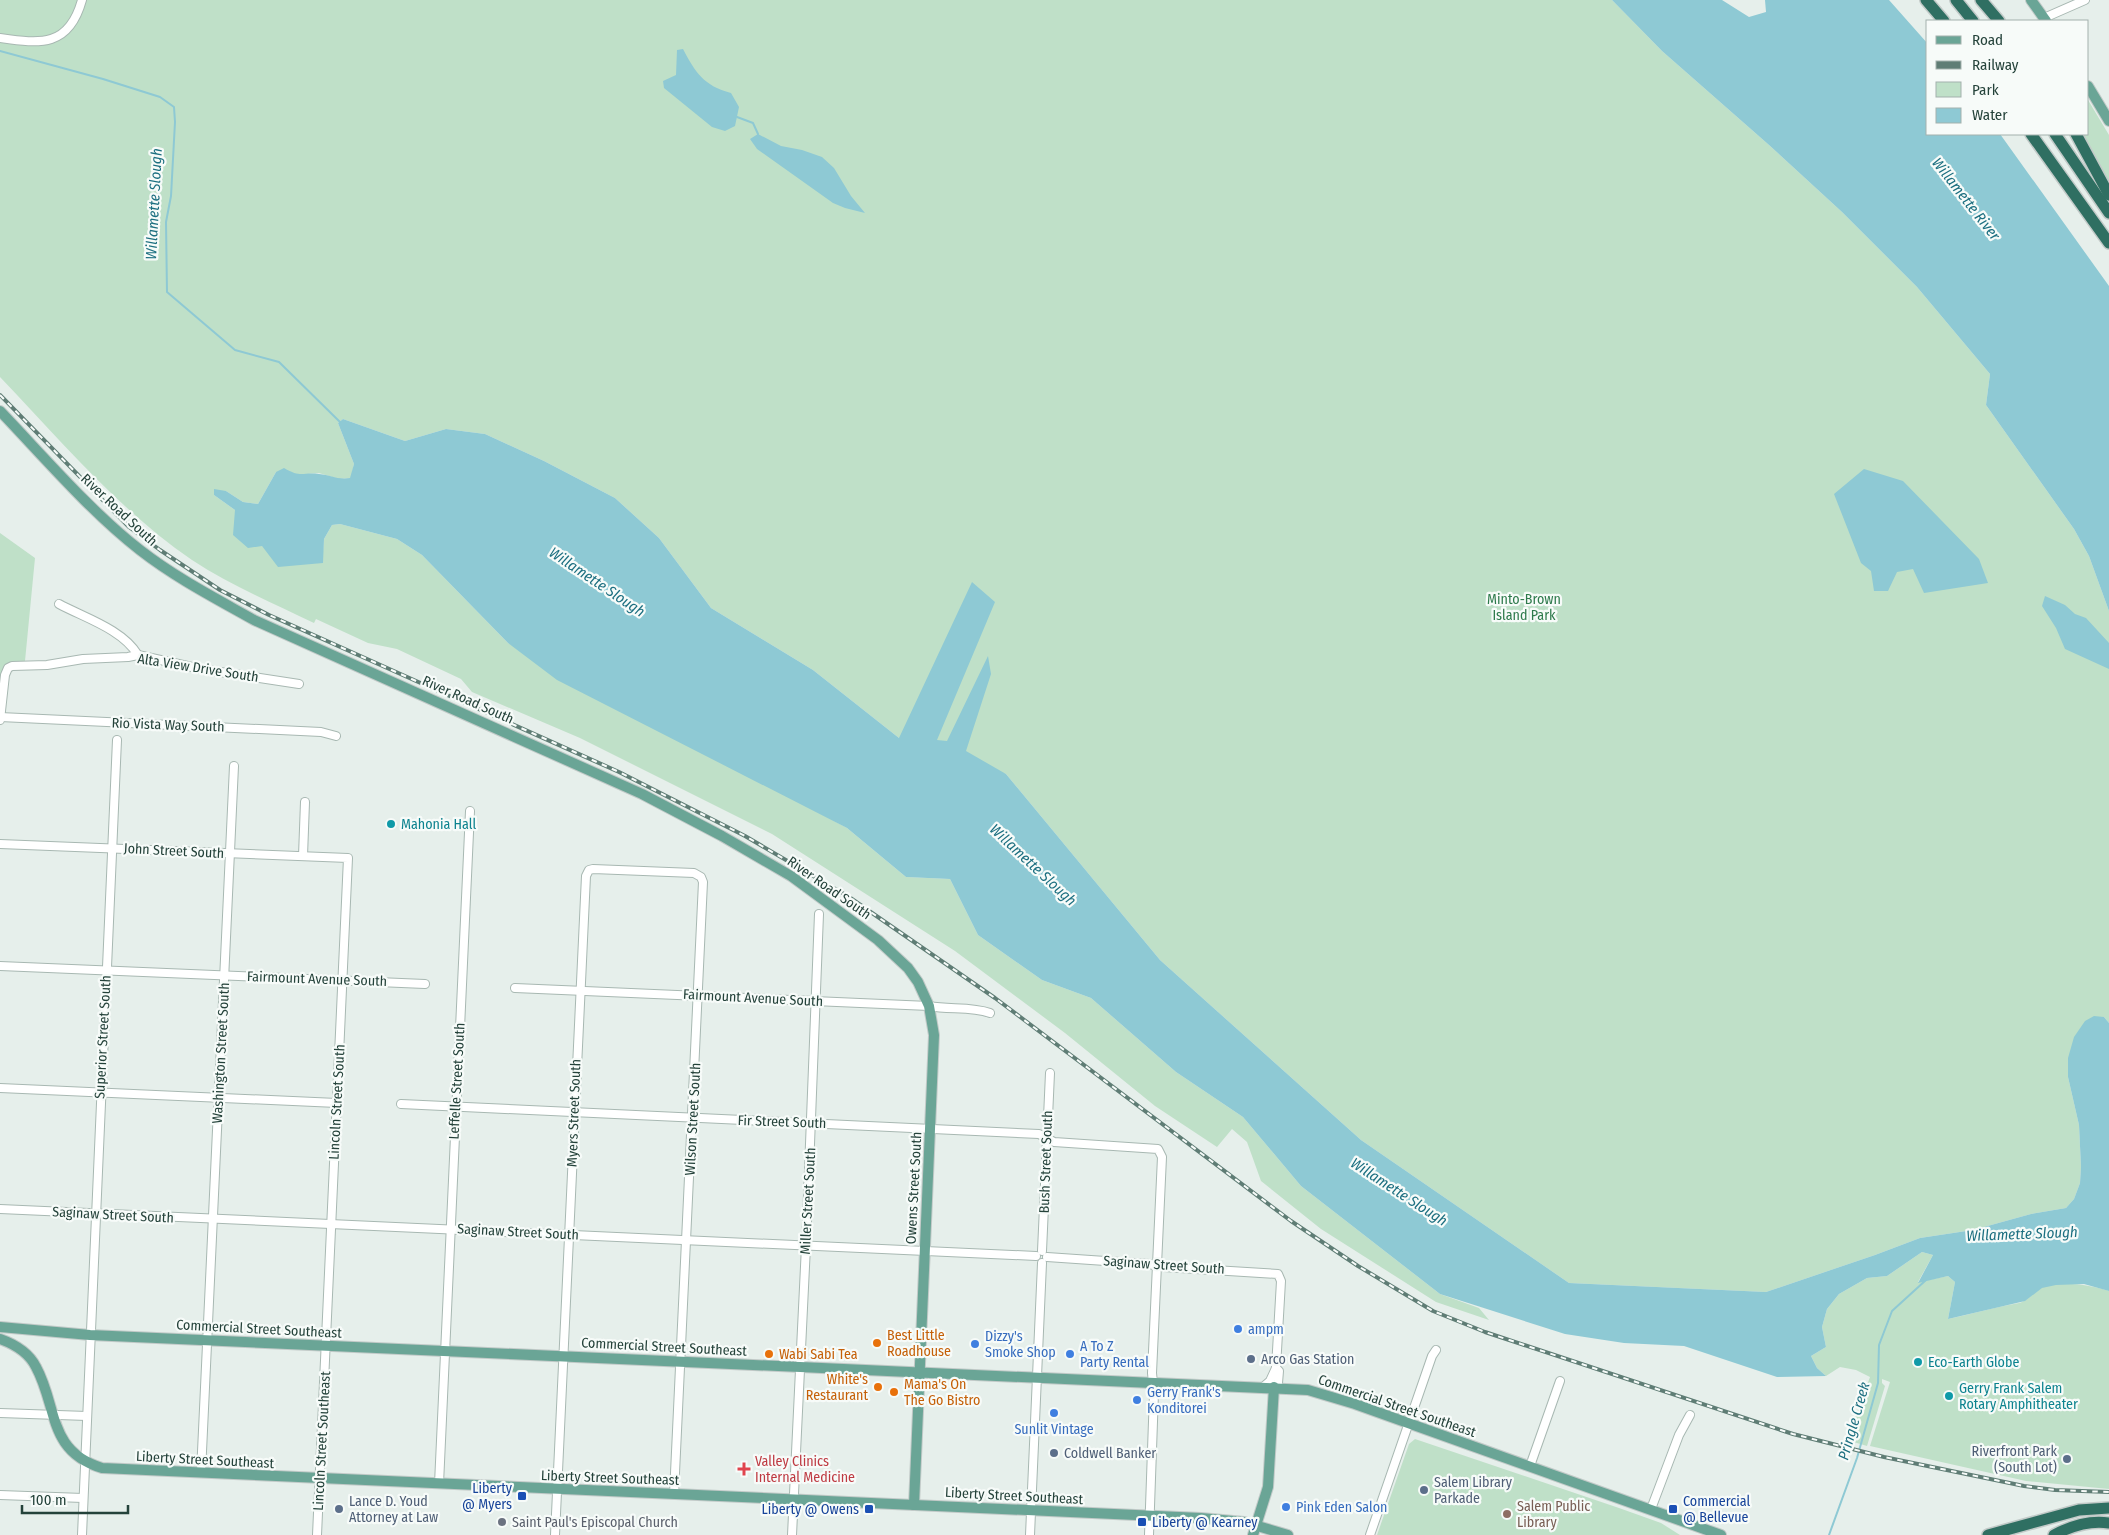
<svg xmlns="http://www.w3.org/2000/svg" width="2109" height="1535" font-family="'Fira Sans Condensed',sans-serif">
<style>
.green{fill:#bfe0c8}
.water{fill:#8ec9d4}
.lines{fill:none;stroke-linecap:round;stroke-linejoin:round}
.stream{stroke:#8ec9d4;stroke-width:2}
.minor-casing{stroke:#a8b8b2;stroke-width:10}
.major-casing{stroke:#c2cac8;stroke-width:12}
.highway-casing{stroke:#c2cac8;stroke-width:14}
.minor{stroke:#fff;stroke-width:8}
.major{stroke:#6aa596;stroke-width:10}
.highway{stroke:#2f6f62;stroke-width:11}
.rail-casing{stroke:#5f7d75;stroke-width:4}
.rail{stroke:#f7fbf9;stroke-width:2;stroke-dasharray:5.5;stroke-linecap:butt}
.culture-dot{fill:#0f9aa8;stroke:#f7fbf9;stroke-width:2}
.shop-dot{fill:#3f7fe0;stroke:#f7fbf9;stroke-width:2}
.food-dot{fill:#e8710a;stroke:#f7fbf9;stroke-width:2}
.service-dot{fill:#5c6f8a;stroke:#f7fbf9;stroke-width:2}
.health-dot{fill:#e0444e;stroke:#f7fbf9;stroke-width:2}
.transit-dot{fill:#1a4fb4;stroke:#f7fbf9;stroke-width:2}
.education-dot{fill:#8d6e63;stroke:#f7fbf9;stroke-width:2}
.worship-dot{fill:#6b7280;stroke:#f7fbf9;stroke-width:2}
.labels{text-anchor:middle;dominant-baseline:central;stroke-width:4.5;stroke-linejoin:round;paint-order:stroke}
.street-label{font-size:14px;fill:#24423a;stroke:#f7fbf9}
.park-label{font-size:14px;fill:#2d7a4b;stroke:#f7fbf9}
.culture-label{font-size:14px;fill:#0d838f;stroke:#f7fbf9;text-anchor:start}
.shop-label{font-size:14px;fill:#366cbe;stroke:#f7fbf9;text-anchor:start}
.food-label{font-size:14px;fill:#c56008;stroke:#f7fbf9;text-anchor:start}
.service-label{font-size:14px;fill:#4e5e75;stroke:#f7fbf9;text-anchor:start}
.health-label{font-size:14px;fill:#be3a42;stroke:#f7fbf9;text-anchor:start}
.transit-label{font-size:14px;fill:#164399;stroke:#f7fbf9;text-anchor:end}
.education-label{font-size:14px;fill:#785e54;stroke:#f7fbf9;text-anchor:start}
.worship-label{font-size:14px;fill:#5b616d;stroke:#f7fbf9;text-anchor:start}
.water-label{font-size:15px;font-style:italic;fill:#1c6f80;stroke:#f7fbf9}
</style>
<rect width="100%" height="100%" fill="#e6efeb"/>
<g class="green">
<path d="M 0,0 L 1612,0 L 1662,51 L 1769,145 L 1842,212 L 1917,287 L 1990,374 L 1986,405 L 2074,529 L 2089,556 L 2109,611 L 2109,1023 L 2104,1017 L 2068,1077 L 2079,1125 L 2081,1167 L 2080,1183 L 2074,1199 L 2066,1208 L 2031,1214 L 1973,1230 L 1920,1238 L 1875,1255 L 1766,1292 L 1569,1283 L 1361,1140 L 1160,960 L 1006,774 L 899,738 L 813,670 L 711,608 L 659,538 L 615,498 L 544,461 L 485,434 L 446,429 L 405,441 L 343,419 L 338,423 L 354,464 L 351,478 L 339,479 L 319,473 L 295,475 L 276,472 L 258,504 L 243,502 L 226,491 L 214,495 L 235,510 L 262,546 L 322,563 L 324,539 L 332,525 L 340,524 L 397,539 L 422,555 L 508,643 L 847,828 L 906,877 L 950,879 L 978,935 L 1042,980 L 1091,998 L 1176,1072 L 1243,1117 L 1301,1186 L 1440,1294 L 1479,1308 L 1489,1320 L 1436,1302 L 1321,1229 L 1261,1181 L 1247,1142 L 1232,1129 L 1217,1147 L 1155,1106 L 1065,1033 L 955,951 L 772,834 L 580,738 L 472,692 L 461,679 L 397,649 L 368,643 L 316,619 L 314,623 C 273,603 230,585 192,560 C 119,510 61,441 0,377 Z"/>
<polygon points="2088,100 2109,135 2109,187 2080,134 2088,134"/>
<polygon points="0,533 35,558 25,661 4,665 0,703"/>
<path d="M 1922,1252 L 1933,1255 L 1918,1282 L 1948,1276 L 1955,1282 L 1948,1319 C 1972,1314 1995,1307 2019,1303 C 2027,1301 2034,1292 2041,1288 C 2059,1280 2091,1285 2109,1291 L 2109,1489 L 2026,1481 L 1870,1446 L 1890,1382 L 1882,1379 L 1882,1383 L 1885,1386 L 1867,1446 L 1847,1440 L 1870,1377 L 1856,1370 L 1840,1367 L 1826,1376 L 1817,1368 L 1811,1356 L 1826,1347 L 1822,1327 L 1827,1309 L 1839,1294 L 1867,1278 L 1887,1276 Z"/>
<polygon points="1415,1439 1619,1508 1661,1523 1680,1535 1377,1535 1409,1444"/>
</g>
<g class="water">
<polygon points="1612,0 1722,0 1749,17 1766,12 1765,0 1889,0 1928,44 1928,134 2000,134 2109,286 2109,611 2089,556 2074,529 1986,405 1990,374 1917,287 1842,212 1769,145 1662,51"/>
<path d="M 683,49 C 695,72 704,86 731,93 L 739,107 L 735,126 L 725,131 L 712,127 L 664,88 L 663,81 L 676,75 L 677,50 Z"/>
<polygon points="758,134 781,146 802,150 822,157 834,168 851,196 865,213 845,208 833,203 757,149 750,139"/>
<path d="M 343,419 L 405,441 L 446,429 L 485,434 L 544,461 L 615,498 L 659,538 L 711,608 L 813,670 L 899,738 L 972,582 L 995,602 L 937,740 L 947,741 L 988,656 L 991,674 L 966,751 L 1006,774 L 1160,960 L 1361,1140 L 1569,1283 L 1766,1292 L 1875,1255 L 1920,1238 L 1973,1230 L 2031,1214 L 2066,1208 L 2074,1199 L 2080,1183 L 2081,1167 L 2079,1125 L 2068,1077 L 2068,1058 L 2074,1037 L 2085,1021 L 2094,1016 L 2104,1017 L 2109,1023 L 2109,1291 L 2084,1284 L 2056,1285 L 2042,1288 L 2025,1301 L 1948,1319 L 1955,1282 L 1948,1276 L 1918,1283 L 1933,1255 L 1922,1252 L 1887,1276 L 1867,1278 L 1839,1294 L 1827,1309 L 1822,1327 L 1826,1347 L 1811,1356 L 1817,1368 L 1826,1376 L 1777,1377 L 1684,1346 L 1624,1343 L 1565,1334 L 1440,1294 L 1301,1186 L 1243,1117 L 1176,1072 L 1091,998 L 1042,980 L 978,935 L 950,879 L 906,877 L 847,828 L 557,680 L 508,643 L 422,555 L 397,539 L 340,524 L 332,525 L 324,539 L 323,563 L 278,567 L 262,546 L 248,548 L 233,535 L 235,510 L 214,495 L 214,489 L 226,491 L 243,502 L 258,504 L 276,472 L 284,468 C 301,478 302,472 319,474 C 331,475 337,480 350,478 L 354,464 L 338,423 Z"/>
<polygon points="1864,469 1903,481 1979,559 1988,583 1924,593 1913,569 1897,572 1888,591 1874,591 1871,571 1861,563 1834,494"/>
<polygon points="2045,596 2065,605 2075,614 2086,618 2109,643 2109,669 2065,649 2056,628 2042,606"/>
</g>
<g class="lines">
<g class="stream">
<polyline points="0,51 103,79 160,97 174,107 175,122 171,196 166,222 167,292 235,350 279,362 340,422"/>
<polyline points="737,117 753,123 758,134"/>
<polyline points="1829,1535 1857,1458 1878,1383 1879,1345 1892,1311 1926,1280"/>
</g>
<defs>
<g id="minor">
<polyline points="2044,18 2085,0"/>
<path d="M 0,38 C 41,44 69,47 82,0"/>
<path d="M 59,604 C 85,618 122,629 138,655"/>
<polyline points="0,717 321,732 336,736"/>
<polyline points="0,720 5,675 8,668 12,666 47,665 83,659 128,657 138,655 201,669 299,684"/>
<polyline points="0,844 348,858 317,1535"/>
<polyline points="303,856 305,802"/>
<polyline points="0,966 425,984"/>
<path d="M 515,988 L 929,1006 C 949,1010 971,1006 990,1013"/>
<polyline points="0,1088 337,1103"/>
<polyline points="401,1104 1039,1134 1054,1142 1158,1149 1162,1157 1152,1373 1154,1393 1149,1535"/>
<polyline points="0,1209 1036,1256"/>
<polyline points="1042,1251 1050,1073"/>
<polyline points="1047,1257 1149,1264 1164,1267 1278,1274 1281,1281 1276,1368 1270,1381 1263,1387"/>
<polyline points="1274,1387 1278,1383 1279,1371 1276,1368"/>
<polyline points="0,1413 87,1416"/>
<polyline points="1530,1466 1560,1381"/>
<polyline points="201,1473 234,766"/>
<polyline points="439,1484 470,811"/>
<polyline points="0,1495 83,1498"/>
<polyline points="1651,1509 1679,1435 1690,1415"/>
<polyline points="82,1535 117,740"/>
<polyline points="555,1535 586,876 589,870 593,869 694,873 701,877 703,882 674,1494"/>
<polyline points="792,1535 806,1246 819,914"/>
<polyline points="1030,1535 1042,1263"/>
<polyline points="1370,1535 1432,1356 1436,1350"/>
</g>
<g id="major">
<polyline points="2031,0 2046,21"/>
<polyline points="2088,86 2109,121"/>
<path d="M 0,411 C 44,457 91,512 140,550 C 176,578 215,598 254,620 L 642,794 L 722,836 L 791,876 L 878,940 L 908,968 L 918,982 L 929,1006 L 934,1035 L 914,1505"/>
<polyline points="0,1327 90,1335 1308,1390 1355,1404 1721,1535"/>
<path d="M 0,1339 C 14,1344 29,1353 36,1367 C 58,1407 47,1451 102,1468 L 1201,1518 L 1244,1522 L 1288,1535"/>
<polyline points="1253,1535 1268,1487 1274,1387"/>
</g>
<g id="highway">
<polyline points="1926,0 1944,21"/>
<polyline points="1956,0 1973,21"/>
<polyline points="1981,0 1999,21"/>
<polyline points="2031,134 2109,243"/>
<polyline points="2055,134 2109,213"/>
<polyline points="2076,134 2109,195"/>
<polyline points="1988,1535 2079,1510 2109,1508"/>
<path d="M 2054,1535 C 2071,1526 2090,1520 2109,1523"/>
</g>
</defs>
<use href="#minor" class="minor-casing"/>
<use href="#major" class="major-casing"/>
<use href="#highway" class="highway-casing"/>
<use href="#minor" class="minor"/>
<use href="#major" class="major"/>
<use href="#highway" class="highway"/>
<defs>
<polyline id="rail" points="0,395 129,527 160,550 220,590 269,615 619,772 745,836 849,897 995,998 1291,1221 1358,1266 1433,1311 1485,1332 1793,1434 1884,1457 2024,1486 2055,1490 2109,1492"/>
</defs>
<use href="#rail" class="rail-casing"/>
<use href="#rail" class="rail"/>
</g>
<g class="culture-dot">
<circle cx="391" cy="824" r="5"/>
<circle cx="1918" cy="1362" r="5"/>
<circle cx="1949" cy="1396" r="5"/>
</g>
<g class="shop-dot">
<circle cx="1238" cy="1329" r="5"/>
<circle cx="975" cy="1344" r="5"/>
<circle cx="1070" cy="1354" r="5"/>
<circle cx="1137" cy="1400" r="5"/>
<circle cx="1054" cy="1413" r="5"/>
<circle cx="1286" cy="1507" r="5"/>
</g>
<g class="food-dot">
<circle cx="877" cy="1343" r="5"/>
<circle cx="769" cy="1354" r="5"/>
<circle cx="878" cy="1387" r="5"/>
<circle cx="894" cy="1392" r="5"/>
</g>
<g class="service-dot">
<circle cx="1251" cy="1359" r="5"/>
<circle cx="1054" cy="1453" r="5"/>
<circle cx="2067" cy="1459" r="5"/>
<circle cx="1424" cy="1490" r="5"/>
<circle cx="339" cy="1509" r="5"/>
</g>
<path class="health-dot" d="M741.5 1461.5h5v5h5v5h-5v5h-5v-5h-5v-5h5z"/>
<g class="transit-dot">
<rect x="517" y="1491" width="10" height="10" rx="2.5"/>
<rect x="864" y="1504" width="10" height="10" rx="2.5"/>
<rect x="1668" y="1504" width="10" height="10" rx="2.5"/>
<rect x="1137" y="1517" width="10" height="10" rx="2.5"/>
</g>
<circle class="education-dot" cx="1507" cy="1514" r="5"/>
<circle class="worship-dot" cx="502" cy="1522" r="5"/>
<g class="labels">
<g class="street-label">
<text transform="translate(119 510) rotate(43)">River Road South</text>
<text transform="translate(198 668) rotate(9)">Alta View Drive South</text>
<text transform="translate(468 700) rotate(24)">River Road South</text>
<text transform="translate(168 725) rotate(2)">Rio Vista Way South</text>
<text transform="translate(174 851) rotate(3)">John Street South</text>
<text transform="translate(829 888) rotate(35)">River Road South</text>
<text transform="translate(317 979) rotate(2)">Fairmount Avenue South</text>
<text transform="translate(753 998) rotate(3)">Fairmount Avenue South</text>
<text transform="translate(103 1037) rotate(-87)">Superior Street South</text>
<text transform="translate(221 1053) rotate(-87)">Washington Street South</text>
<text transform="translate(457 1081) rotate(-87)">Leffelle Street South</text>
<text transform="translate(337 1102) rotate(-87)">Lincoln Street South</text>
<text transform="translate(574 1113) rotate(-88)">Myers Street South</text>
<text transform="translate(693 1119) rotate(-87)">Wilson Street South</text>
<text transform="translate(782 1122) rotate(2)">Fir Street South</text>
<text transform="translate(1046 1162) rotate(-88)">Bush Street South</text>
<text transform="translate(914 1188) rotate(-87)">Owens Street South</text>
<text transform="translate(808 1201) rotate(-87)">Miller Street South</text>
<text transform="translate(113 1215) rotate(3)">Saginaw Street South</text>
<text transform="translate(518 1232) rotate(3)">Saginaw Street South</text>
<text transform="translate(1164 1265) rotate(4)">Saginaw Street South</text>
<text transform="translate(259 1329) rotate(3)">Commercial Street Southeast</text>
<text transform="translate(664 1347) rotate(3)">Commercial Street Southeast</text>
<text transform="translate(1397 1406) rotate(19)">Commercial Street Southeast</text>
<text transform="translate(322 1441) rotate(-87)">Lincoln Street Southeast</text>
<text transform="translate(205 1460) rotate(3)">Liberty Street Southeast</text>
<text transform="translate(610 1478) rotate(2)">Liberty Street Southeast</text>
<text transform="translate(1014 1496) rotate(3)">Liberty Street Southeast</text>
</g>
<g class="park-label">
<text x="1524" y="599">Minto-Brown<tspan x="1524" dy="16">Island Park</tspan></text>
</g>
<g class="culture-label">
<text x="401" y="824">Mahonia Hall</text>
<text x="1928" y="1362">Eco-Earth Globe</text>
<text x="1959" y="1388">Gerry Frank Salem<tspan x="1959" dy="16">Rotary Amphitheater</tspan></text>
</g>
<g class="shop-label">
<text x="1248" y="1329">ampm</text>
<text x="985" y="1336">Dizzy's<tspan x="985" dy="16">Smoke Shop</tspan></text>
<text x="1080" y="1346">A To Z<tspan x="1080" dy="16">Party Rental</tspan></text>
<text x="1147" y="1392">Gerry Frank's<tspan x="1147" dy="16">Konditorei</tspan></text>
<text x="1054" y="1429" text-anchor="middle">Sunlit Vintage</text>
<text x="1296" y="1507">Pink Eden Salon</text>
</g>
<g class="food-label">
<text x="887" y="1335">Best Little<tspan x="887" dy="16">Roadhouse</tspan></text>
<text x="779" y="1354">Wabi Sabi Tea</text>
<text x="868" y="1379" text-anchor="end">White's<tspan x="868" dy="16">Restaurant</tspan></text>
<text x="904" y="1384">Mama's On<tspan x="904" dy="16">The Go Bistro</tspan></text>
</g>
<g class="service-label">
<text x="1261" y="1359">Arco Gas Station</text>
<text x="2057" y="1451" text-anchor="end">Riverfront Park<tspan x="2057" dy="16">(South Lot)</tspan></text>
<text x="1064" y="1453">Coldwell Banker</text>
<text x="1434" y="1482">Salem Library<tspan x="1434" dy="16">Parkade</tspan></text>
<text x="349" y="1501">Lance D. Youd<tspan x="349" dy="16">Attorney at Law</tspan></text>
</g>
<g class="health-label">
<text x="755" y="1461">Valley Clinics<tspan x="755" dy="16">Internal Medicine</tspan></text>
</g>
<g class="transit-label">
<text x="512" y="1488">Liberty<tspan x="512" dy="16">@ Myers</tspan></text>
<text x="1683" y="1501" text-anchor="start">Commercial<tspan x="1683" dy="16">@ Bellevue</tspan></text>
<text x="859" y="1509">Liberty @ Owens</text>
<text x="1152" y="1522" text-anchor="start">Liberty @ Kearney</text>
</g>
<g class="education-label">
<text x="1517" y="1506">Salem Public<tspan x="1517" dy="16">Library</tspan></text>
</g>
<g class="worship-label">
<text x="512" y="1522">Saint Paul's Episcopal Church</text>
</g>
<g class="water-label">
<text transform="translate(1966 199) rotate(52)">Willamette River</text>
<text transform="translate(154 204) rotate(-87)">Willamette Slough</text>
<text transform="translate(597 582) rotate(34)">Willamette Slough</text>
<text transform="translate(1033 865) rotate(43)">Willamette Slough</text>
<text transform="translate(1399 1192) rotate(33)">Willamette Slough</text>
<text transform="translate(2022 1234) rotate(-2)">Willamette Slough</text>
<text transform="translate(1854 1421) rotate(-74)">Pringle Creek</text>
</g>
</g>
<rect x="1926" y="20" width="162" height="115" fill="#f7fbf9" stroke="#a3b1ad"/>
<rect x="1936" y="36" width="25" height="8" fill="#6aa596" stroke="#a3b1ad"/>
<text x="1972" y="45" font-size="15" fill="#24423a">Road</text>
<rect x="1936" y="61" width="25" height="8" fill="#5f7d75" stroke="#a3b1ad"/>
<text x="1972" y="70" font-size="15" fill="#24423a">Railway</text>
<rect x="1936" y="82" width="25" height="15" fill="#bfe0c8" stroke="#a3b1ad"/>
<text x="1972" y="95" font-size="15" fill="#24423a">Park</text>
<rect x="1936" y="108" width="25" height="15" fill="#8ec9d4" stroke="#a3b1ad"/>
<text x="1972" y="120" font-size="15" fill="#24423a">Water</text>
<path d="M22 1505v8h106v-8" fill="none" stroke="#24423a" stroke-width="2.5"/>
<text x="30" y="1505" font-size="15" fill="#24423a" stroke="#f7fbf9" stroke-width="4" paint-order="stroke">100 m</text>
</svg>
